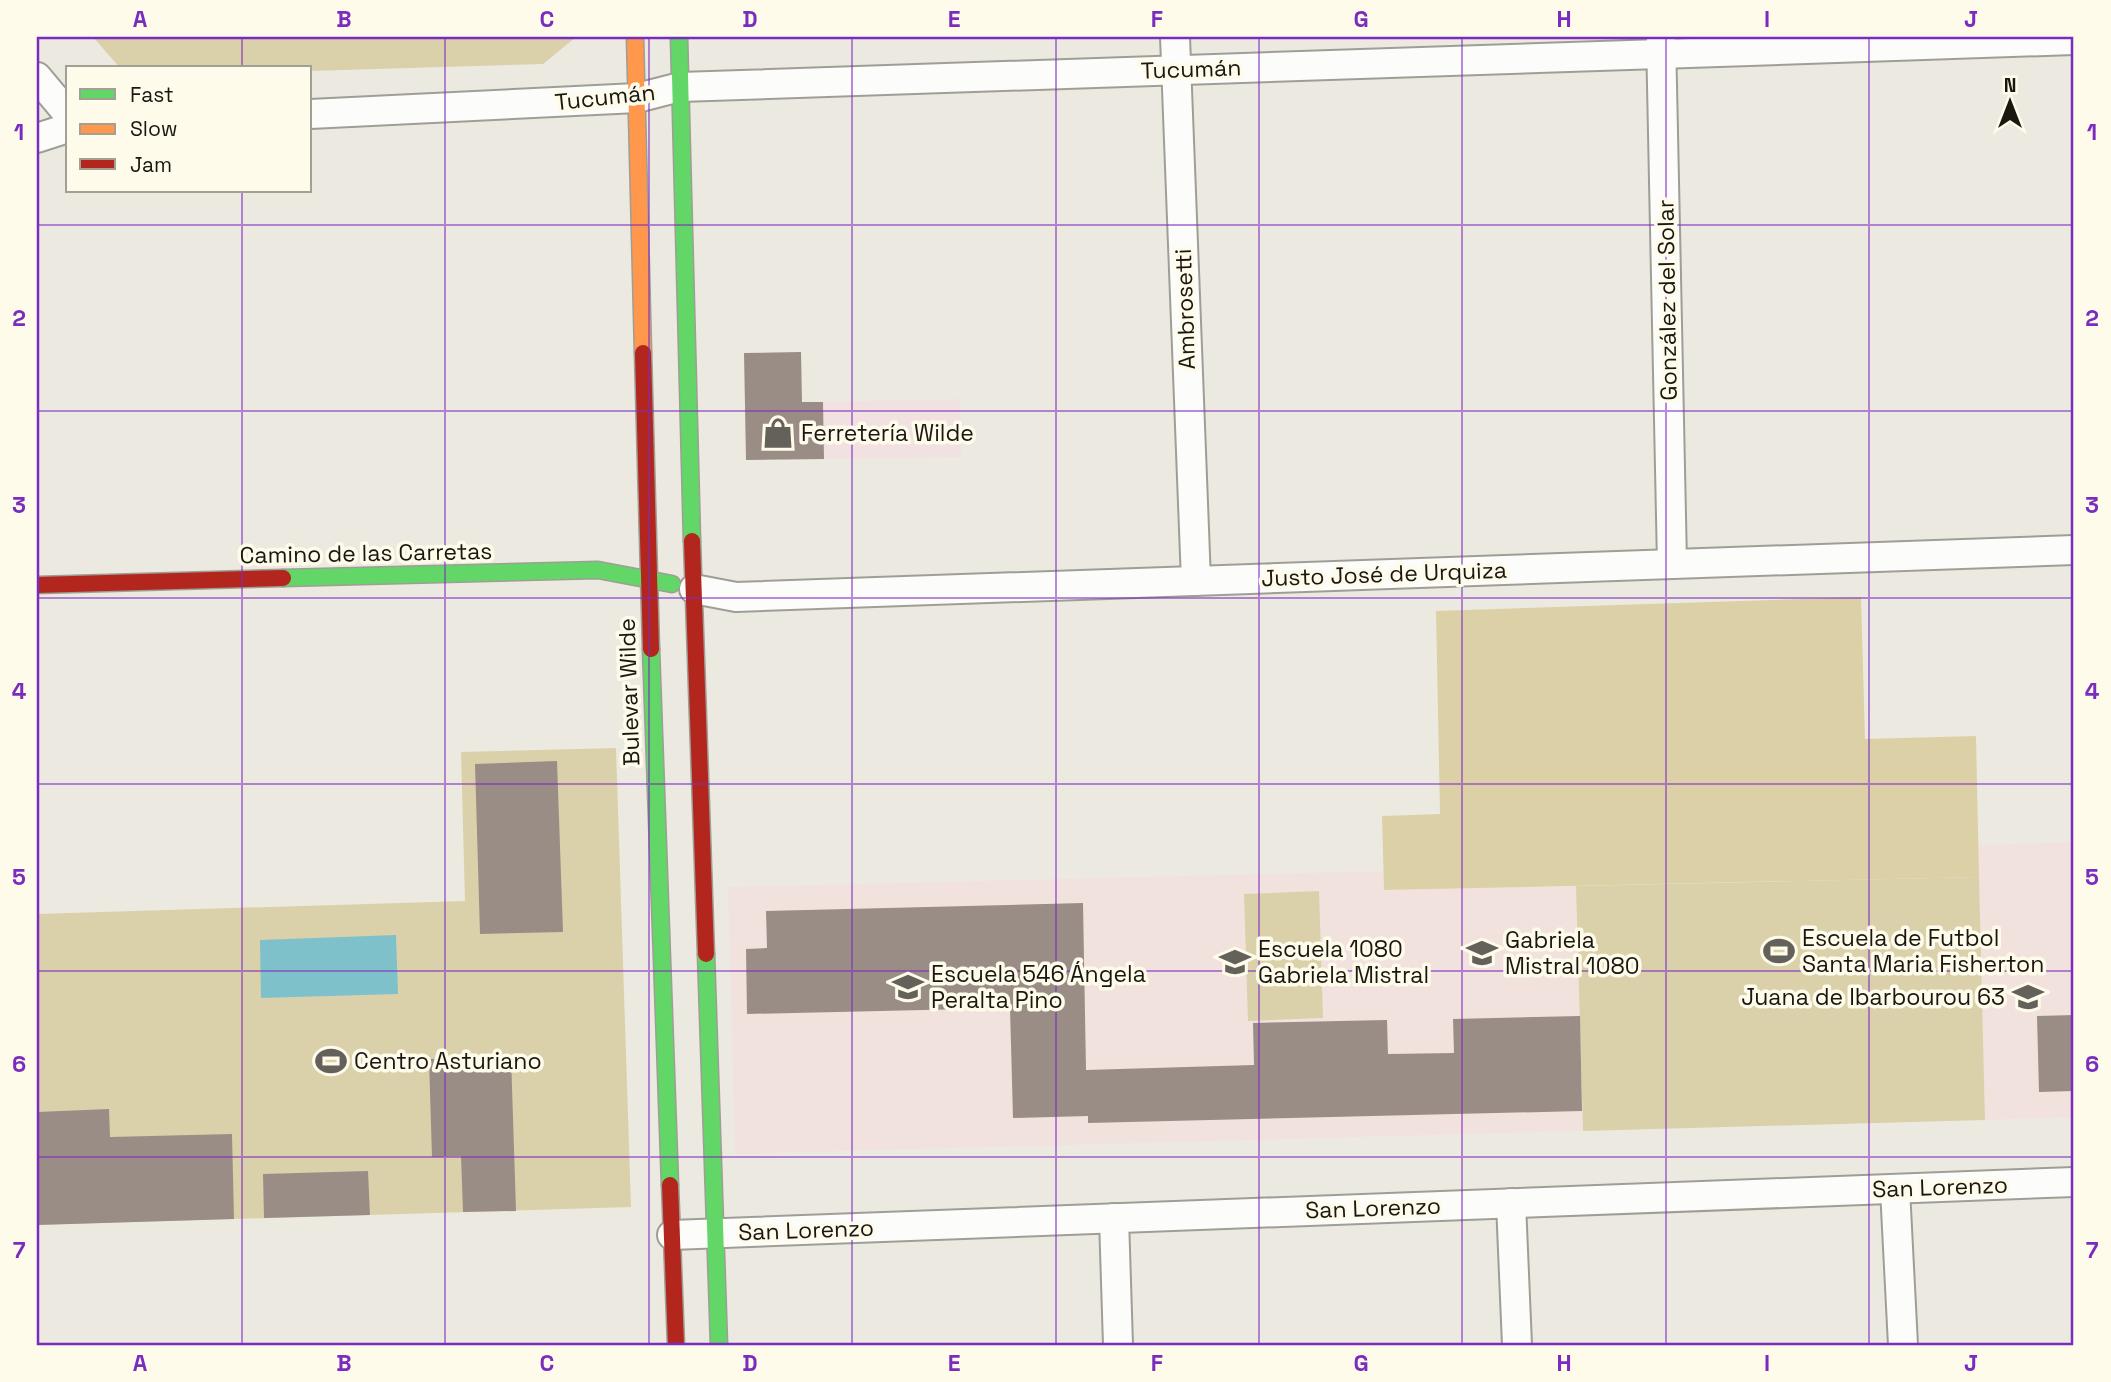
<svg xmlns="http://www.w3.org/2000/svg" width="2111" height="1382" font-family="'Space Grotesk',sans-serif">
<style>
.commercial{fill:#f1e2e1}
.education{fill:#f2e2de}
.green{fill:#dad1aa}
.forest{fill:#dcd1a6}
.water{fill:#7fc1ca}
.building{fill:#9a8d86}
.lines{fill:none;stroke-linecap:round;stroke-linejoin:round}
.street-casing{stroke:#9f9e96;stroke-width:32}
.fast-casing{stroke:#9f9e96;stroke-width:19}
.slow-casing{stroke:#9f9e96;stroke-width:19}
.jam-casing{stroke:#9f9e96;stroke-width:19}
.street{stroke:#fcfcfa;stroke-width:28}
.fast{stroke:#63d668;stroke-width:16}
.slow{stroke:#ff974d;stroke-width:16}
.jam{stroke:#b3261e;stroke-width:16}
.grid{fill:none;stroke:#7b2cbf;stroke-width:2;stroke-opacity:0.55}
.labels{text-anchor:middle;dominant-baseline:central;stroke-width:7;stroke-linejoin:round;paint-order:stroke}
.street-label{font-size:23px;fill:#191710;stroke:#fefbeb}
.poi-label{font-size:23px;fill:#191710;stroke:#fefbeb;text-anchor:start}
.neatline{fill:none;stroke:#7b2cbf;stroke-width:2.5}
.grid-label{font-size:23px;text-anchor:middle;font-weight:bold;fill:#7b2cbf}
</style>
<rect width="100%" height="100%" fill="#eceae0"/>
<polygon class="commercial" points="960,399 961,457 746,460 745,403"/>
<g class="education">
<polygon points="2074,842 2074,1117 1985,1120 1978,845"/>
<polygon points="1383,871 1384,890 1576,886 1583,1131 735,1154 728,887"/>
</g>
<g class="green">
<polygon points="93,37 576,37 543,64 310,71 310,68 120,68"/>
<polygon points="616,748 631,1207 37,1225 37,914 465,901 461,752"/>
<polygon points="1979,877 1985,1120 1583,1131 1576,886"/>
<polygon points="1319,891 1323,1018 1248,1021 1244,894"/>
</g>
<polygon class="forest" points="1861,597 1865,739 1976,736 1979,877 1384,890 1382,816 1440,814 1436,611"/>
<polygon class="water" points="396,935 398,994 261,998 260,940"/>
<g class="building">
<polygon points="801,352 802,402 823,402 824,459 746,460 744,353"/>
<polygon points="557,761 563,932 480,934 475,764"/>
<polygon points="1083,903 1086,1070 1254,1065 1253,1023 1387,1020 1388,1054 1454,1053 1453,1019 1580,1016 1582,1111 1088,1123 1088,1116 1013,1118 1010,1008 747,1014 746,949 767,948 766,911"/>
<polygon points="2074,1015 2074,1091 2039,1092 2037,1016"/>
<polygon points="511,1056 516,1211 463,1212 461,1156 432,1157 429,1059"/>
<polygon points="109,1109 110,1137 232,1134 234,1219 37,1225 37,1112"/>
<polygon points="368,1171 370,1215 264,1218 263,1174"/>
</g>
<g class="lines">
<defs>
<g id="street">
<polyline points="1175,37 1196,581"/>
<polyline points="1661,37 1672,564"/>
<polyline points="37,77 68,114"/>
<polyline points="310,114 637,98 680,87 2074,40"/>
<polyline points="37,138 68,128"/>
<polyline points="694,589 736,597 2074,550"/>
<polyline points="1895,1189 1903,1345"/>
<polyline points="1511,1203 1517,1345"/>
<polyline points="1114,1218 1118,1345"/>
<polyline points="672,1235 2074,1182"/>
</g>
<g id="fast">
<polyline points="679,37 692,541"/>
<polyline points="283,578 598,570 672,584"/>
<polyline points="651,649 670,1185"/>
<polyline points="706,954 719,1345"/>
</g>
<polyline id="slow" points="635,37 643,353"/>
<g id="jam">
<polyline points="643,353 651,649"/>
<polyline points="692,541 706,954"/>
<polyline points="37,585 283,578"/>
<polyline points="670,1185 676,1345"/>
</g>
</defs>
<use href="#street" class="street-casing"/>
<use href="#fast" class="fast-casing"/>
<use href="#slow" class="slow-casing"/>
<use href="#jam" class="jam-casing"/>
<use href="#street" class="street"/>
<use href="#fast" class="fast"/>
<use href="#slow" class="slow"/>
<use href="#jam" class="jam"/>
</g>
<path class="grid" d="M 242,37 L 242,68M 445,37 L 445,1345M 649,37 L 649,1345M 852,37 L 852,1345M 1056,37 L 1056,1345M 1259,37 L 1259,1345M 1462,37 L 1462,1345M 1666,37 L 1666,1345M 1869,37 L 1869,1345M 242,191 L 242,1345M 37,225 L 2074,225M 37,411 L 2074,411M 37,598 L 2074,598M 37,784 L 2074,784M 37,971 L 2074,971M 37,1157 L 2074,1157"/>
<defs>
<symbol id="shop-bare" viewBox="-9 -9 18 18"><path d="M-5-2.5h2.3a2.7 3.5 0 0 1 5.4 0H5L5.5 6h-11ZM-1.5-2.5h3a1.5 2.3 0 0 0-3 0Z" fill="#636159" stroke="#fefbeb" stroke-width="2.5" paint-order="stroke"/></symbol>
<symbol id="stadium-bare" viewBox="-9 -9 18 18"><path d="M0-5a6.5 5 0 1 0 0 10a6.5 5 0 1 0 0-10ZM-3.5-1.8h7v3.6h-7Z" fill="#636159" stroke="#fefbeb" stroke-width="2.5" paint-order="stroke"/></symbol>
<symbol id="school-bare" viewBox="-9 -9 18 18"><path d="M0-5L7-2L0 1L-7-2ZM-4 1L0 2.5L4 1V4Q0 6-4 4Z" fill="#636159" stroke="#fefbeb" stroke-width="2.5" paint-order="stroke"/></symbol>
</defs>
<g fill-rule="evenodd">
<use href="#shop-bare" x="756" y="411" width="44" height="44"/>
<use href="#stadium-bare" x="1757" y="929" width="44" height="44"/>
<use href="#school-bare" x="1460" y="931" width="44" height="44"/>
<use href="#school-bare" x="1213" y="940" width="44" height="44"/>
<use href="#school-bare" x="886" y="965" width="44" height="44"/>
<use href="#school-bare" x="2006" y="975" width="44" height="44"/>
<use href="#stadium-bare" x="309" y="1039" width="44" height="44"/>
</g>
<g class="labels">
<g class="street-label">
<text transform="translate(1191 69) rotate(-2)">Tucumán</text>
<text transform="translate(605 97) rotate(-6)">Tucumán</text>
<text transform="translate(1667 300) rotate(-91)">González del Solar</text>
<text transform="translate(1185 309) rotate(-92)">Ambrosetti</text>
<text transform="translate(366 553) rotate(-1)">Camino de las Carretas</text>
<text transform="translate(1384 574) rotate(-2)">Justo José de Urquiza</text>
<text transform="translate(629 692) rotate(-92)">Bulevar Wilde</text>
<text transform="translate(1940 1187) rotate(-2)">San Lorenzo</text>
<text transform="translate(1373 1208) rotate(-2)">San Lorenzo</text>
<text transform="translate(806 1230) rotate(-2)">San Lorenzo</text>
</g>
<g class="poi-label">
<text x="801" y="433">Ferretería Wilde</text>
<text x="1802" y="938">Escuela de Futbol<tspan x="1802" dy="26">Santa Maria Fisherton</tspan></text>
<text x="1505" y="940">Gabriela<tspan x="1505" dy="26">Mistral 1080</tspan></text>
<text x="1258" y="949">Escuela 1080<tspan x="1258" dy="26">Gabriela Mistral</tspan></text>
<text x="931" y="974">Escuela 546 Ángela<tspan x="931" dy="26">Peralta Pino</tspan></text>
<text x="2005" y="997" text-anchor="end">Juana de Ibarbourou 63</text>
<text x="354" y="1061">Centro Asturiano</text>
</g>
</g>
<rect width="2111" height="1382" fill="none" stroke="#fefbeb" stroke-width="77"/>
<rect x="66" y="66" width="245" height="126" fill="#fefbeb" stroke="#a2a093" stroke-width="2"/>
<rect x="80" y="89" width="35" height="10" fill="#63d668" stroke="#a2a093" stroke-width="2"/>
<text x="130" y="102" font-size="21" fill="#191710">Fast</text>
<rect x="80" y="124" width="35" height="10" fill="#ff974d" stroke="#a2a093" stroke-width="2"/>
<text x="130" y="136" font-size="21" fill="#191710">Slow</text>
<rect x="80" y="159" width="35" height="10" fill="#b3261e" stroke="#a2a093" stroke-width="2"/>
<text x="130" y="172" font-size="21" fill="#191710">Jam</text>
<g transform="translate(2010 102)" stroke="#fefbeb" stroke-width="5" paint-order="stroke">
<path d="M0-5L12 26L0 18L-12 26Z" fill="#191710"/>
<text y="-10" font-size="19" font-weight="bold" text-anchor="middle" fill="#191710">N</text>
</g>
<rect x="38" y="38" width="2034" height="1306" class="neatline"/>
<g class="grid-label">
<text x="140" y="27">A</text>
<text x="344" y="27">B</text>
<text x="547" y="27">C</text>
<text x="750" y="27">D</text>
<text x="954" y="27">E</text>
<text x="1157" y="27">F</text>
<text x="1361" y="27">G</text>
<text x="1564" y="27">H</text>
<text x="1767" y="27">I</text>
<text x="1971" y="27">J</text>
<text x="19" y="140">1</text>
<text x="2092" y="140">1</text>
<text x="19" y="326">2</text>
<text x="2092" y="326">2</text>
<text x="19" y="513">3</text>
<text x="2092" y="513">3</text>
<text x="19" y="699">4</text>
<text x="2092" y="699">4</text>
<text x="19" y="885">5</text>
<text x="2092" y="885">5</text>
<text x="19" y="1072">6</text>
<text x="2092" y="1072">6</text>
<text x="19" y="1258">7</text>
<text x="2092" y="1258">7</text>
<text x="140" y="1371">A</text>
<text x="344" y="1371">B</text>
<text x="547" y="1371">C</text>
<text x="750" y="1371">D</text>
<text x="954" y="1371">E</text>
<text x="1157" y="1371">F</text>
<text x="1361" y="1371">G</text>
<text x="1564" y="1371">H</text>
<text x="1767" y="1371">I</text>
<text x="1971" y="1371">J</text>
</g>
</svg>
